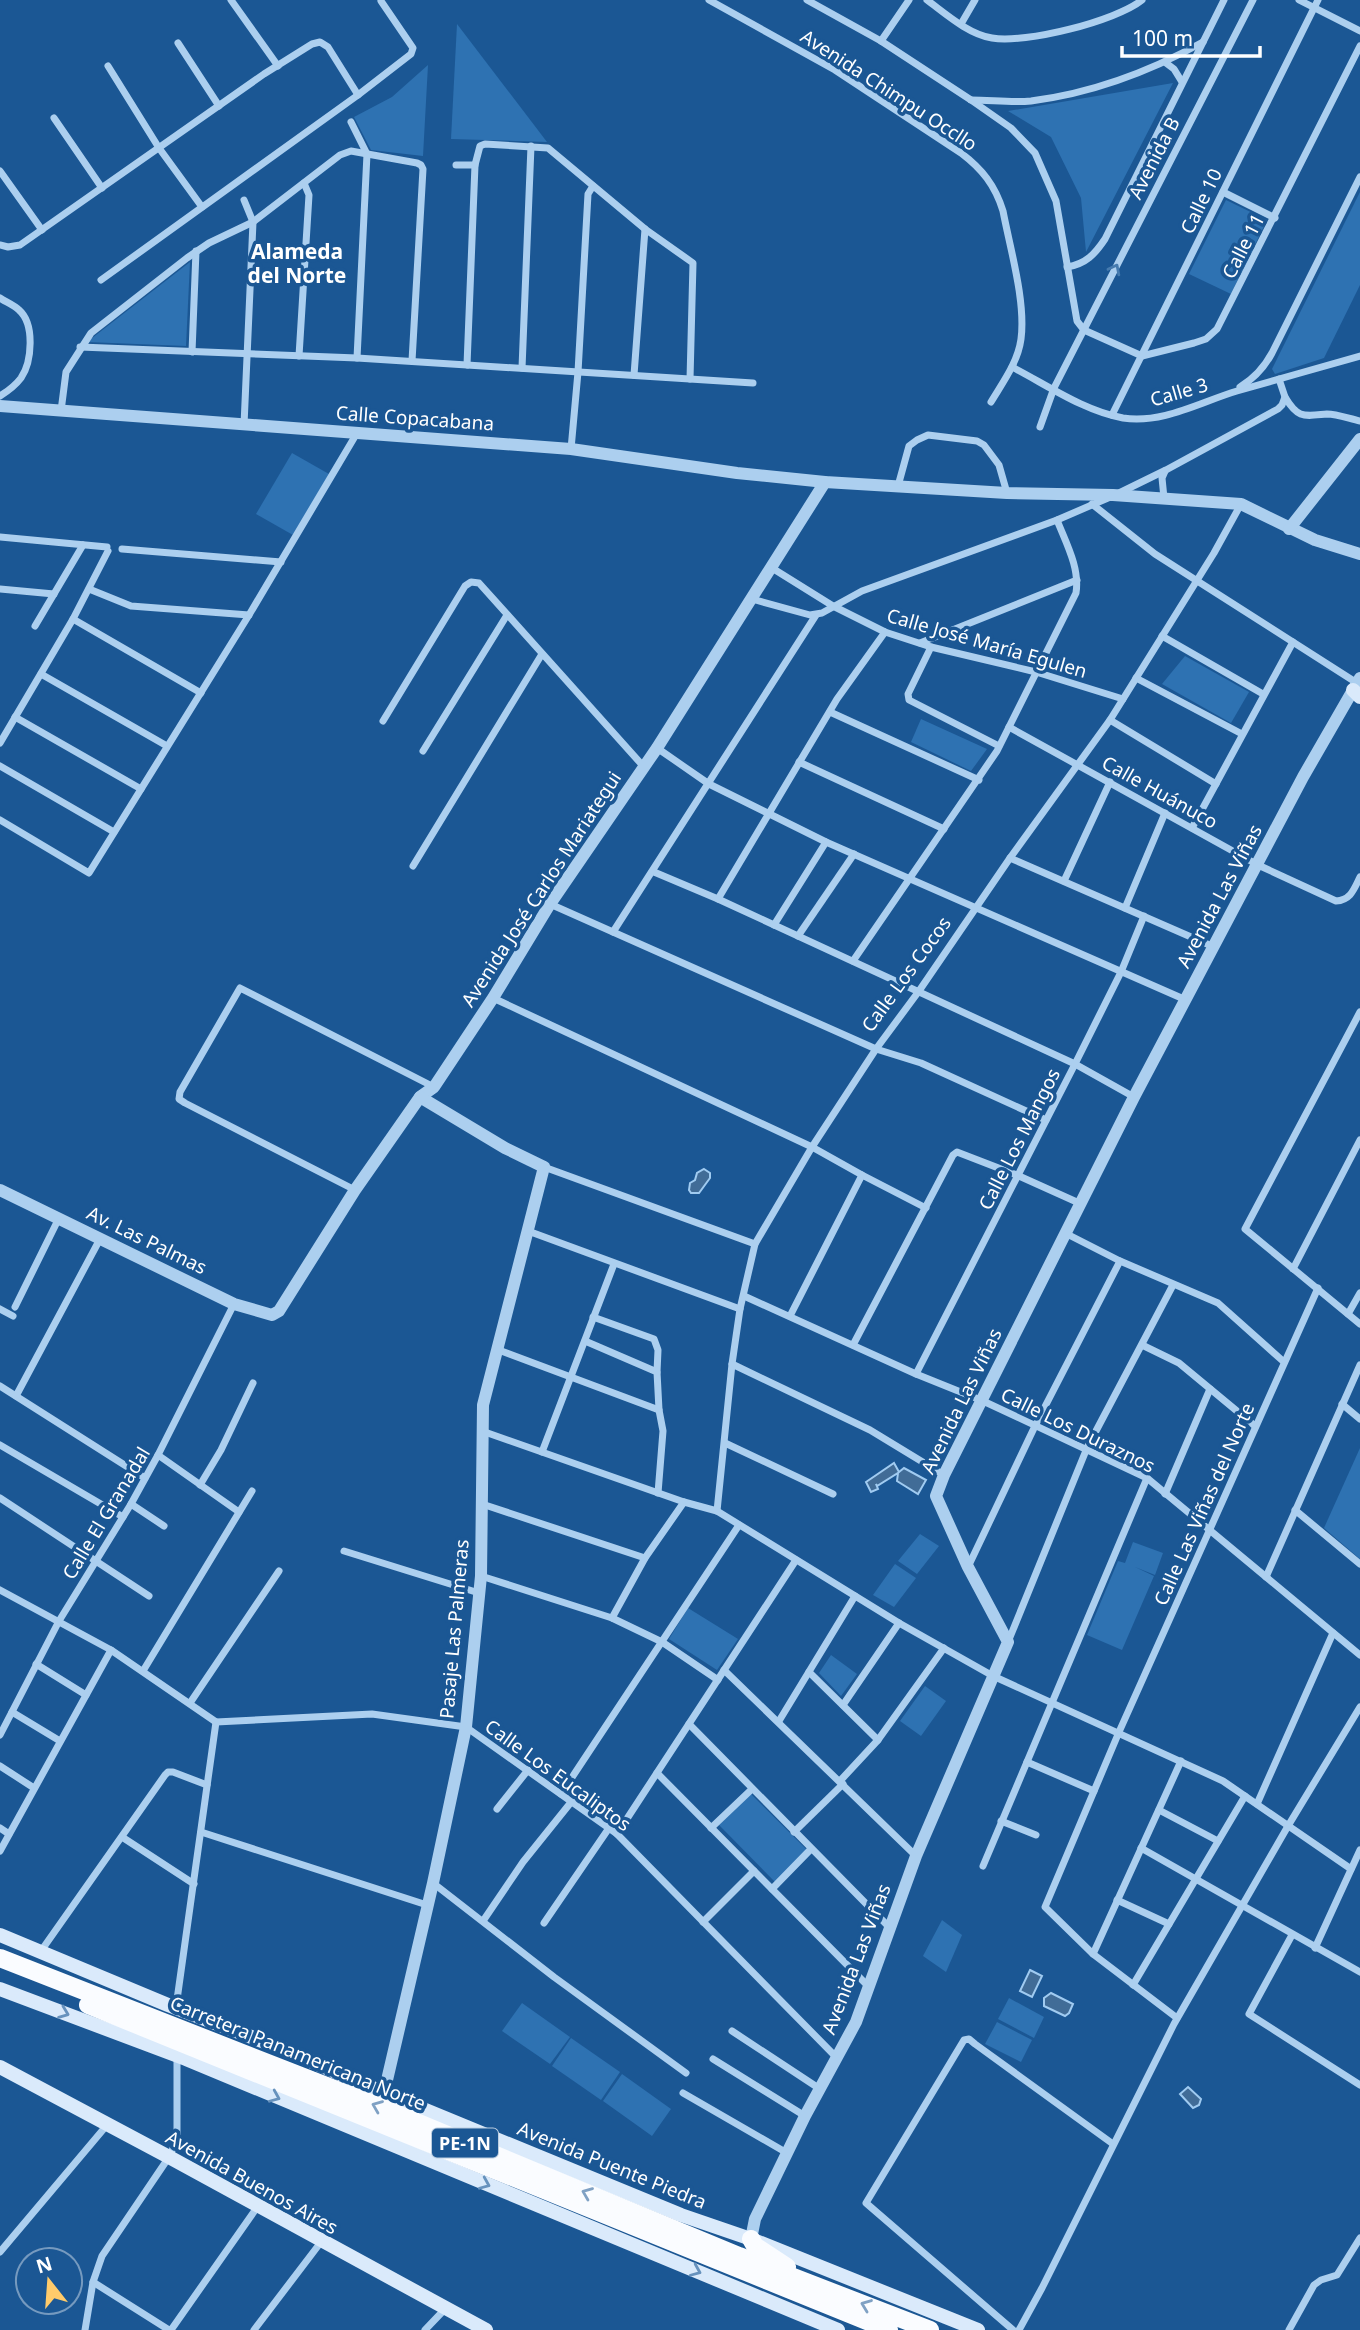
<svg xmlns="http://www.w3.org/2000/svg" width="1360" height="2330" font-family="'Noto Sans',sans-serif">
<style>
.green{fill:#2e72b2}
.water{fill:#416c97;stroke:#a0cbf1;stroke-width:2}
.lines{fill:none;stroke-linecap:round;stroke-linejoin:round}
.minor{stroke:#accfef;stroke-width:7}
.tertiary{stroke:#accfef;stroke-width:12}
.secondary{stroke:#daeafb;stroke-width:14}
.trunk{stroke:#fafcff;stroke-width:18}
.oneway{stroke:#467baf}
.oneway2{stroke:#6792bd}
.oneway3{stroke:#7fa1c4}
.labels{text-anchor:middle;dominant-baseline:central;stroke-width:7;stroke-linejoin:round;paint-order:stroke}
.shield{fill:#1b5794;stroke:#bbcddf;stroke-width:2}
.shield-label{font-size:18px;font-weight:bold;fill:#fff}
.street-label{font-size:19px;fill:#fff;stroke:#1b5794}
.neighbourhood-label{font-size:21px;font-weight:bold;fill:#fff;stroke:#1b5794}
</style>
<rect width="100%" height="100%" fill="#1b5794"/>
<g class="green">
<polygon points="457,24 547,142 451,139"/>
<polygon points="428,65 423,156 371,150 354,117 392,97"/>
<polygon points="1173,83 1086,252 1081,198 1051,137 1008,111"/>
<polygon points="1360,192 1360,285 1324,358 1275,374 1272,369"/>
<polygon points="1226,200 1267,220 1231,294 1189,274"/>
<polygon points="190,262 186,346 87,342"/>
<polygon points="292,453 329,474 293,535 256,514"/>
<polygon points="1185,656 1249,692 1231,723 1162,684"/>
<polygon points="921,719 987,749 971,771 911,742"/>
<polygon points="1360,1448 1360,1559 1324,1528"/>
<polygon points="920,1534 939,1546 917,1574 898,1561"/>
<polygon points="1133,1542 1163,1553 1155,1575 1135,1567 1154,1576 1122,1650 1087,1635 1118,1561 1125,1563"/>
<polygon points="895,1564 916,1578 894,1607 873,1595"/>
<polygon points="688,1608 738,1639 717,1670 669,1639"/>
<polygon points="831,1655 857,1674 841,1696 819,1673"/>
<polygon points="925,1686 946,1701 921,1736 900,1721"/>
<polygon points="751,1794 807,1850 775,1882 719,1825"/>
<polygon points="942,1920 962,1935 946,1972 923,1956"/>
<polygon points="1009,1998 1044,2017 1034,2038 998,2019"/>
<polygon points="522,2003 570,2037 550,2064 502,2031"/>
<polygon points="997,2022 1032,2040 1021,2062 985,2044"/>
<polygon points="571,2038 620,2072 601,2100 552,2066"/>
<polygon points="622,2074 671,2109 652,2136 603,2101"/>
</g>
<g class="water">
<polygon points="704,1169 710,1173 710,1178 699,1193 691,1193 689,1190 690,1183 695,1180 697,1173"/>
<polygon points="894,1463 899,1472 904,1468 926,1480 918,1494 897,1481 898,1473 877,1486 876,1484 878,1489 871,1492 866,1482"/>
<polygon points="1030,1970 1042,1976 1032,1997 1020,1991"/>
<polygon points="1051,1993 1073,2004 1069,2013 1065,2016 1044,2006 1044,1998"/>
<polygon points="1188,2087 1201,2099 1199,2105 1193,2108 1180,2094"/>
</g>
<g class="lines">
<g class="minor">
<polyline points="231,0 278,66"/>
<path d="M 709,0 L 835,70 L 961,153 C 982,169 995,185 1003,211 C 1010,248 1026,302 1021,339 C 1018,362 1003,382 991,402"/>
<polyline points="807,0 881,41 971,100 1011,128 1035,153 1056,201 1077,321 1084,330 1142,356 1194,343 1206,339 1217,329 1360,46"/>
<path d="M 927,0 C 946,14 968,34 992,38 C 1025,44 1116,21 1142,0"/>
<polyline points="1299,0 1360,31"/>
<polyline points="961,24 975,0"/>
<polyline points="881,41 909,0"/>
<polyline points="178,43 219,106"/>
<polyline points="1166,63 1174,69 1182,82"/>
<polyline points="108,66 159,148 202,207"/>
<path d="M 971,100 C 991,100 1012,103 1031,101 C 1093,93 1149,72 1203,42"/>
<polyline points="54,118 102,188"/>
<polyline points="351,122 367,154 357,358"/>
<polyline points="456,165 475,165"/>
<polyline points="0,171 42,230"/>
<polyline points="1223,192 1275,218"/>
<polyline points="0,245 8,247 20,245 264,74 312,44 320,42 328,47 358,95"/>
<path d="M 1067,267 C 1086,264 1095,254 1105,239 L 1224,0"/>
<polyline points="101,280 358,95 411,54 413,48 381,1"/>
<path d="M 0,298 C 6,302 14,305 19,310 C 35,324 32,362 21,378 C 15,386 8,391 0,396"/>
<polyline points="80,347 357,358 753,383"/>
<polyline points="192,352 196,251"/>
<polyline points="299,356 309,195 304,183"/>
<polyline points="467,365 475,165 480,146 485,144 548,148 645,229 693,263 690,379"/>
<path d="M 1012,367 C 1047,385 1084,411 1123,418 C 1163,424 1200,402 1237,391 C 1278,379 1319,368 1360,356"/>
<polyline points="522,368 531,146"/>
<polyline points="634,375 645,229"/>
<polyline points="1279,379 1285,397"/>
<path d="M 1240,387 C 1255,378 1264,368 1272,353 L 1360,177"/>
<polyline points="61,411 66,372 91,333 187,258 209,243 253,222 340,155 351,151 417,163 421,165 423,169 412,361"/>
<polyline points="1112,415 1318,0"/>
<polyline points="244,425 253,222 244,200"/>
<polyline points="1040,427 1054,388 1253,0"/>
<polyline points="571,449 578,372 588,194 593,186"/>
<polyline points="898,486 909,446 917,440 928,435 977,441 984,445 999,465 1007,493"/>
<path d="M 1119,493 L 1166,470 L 1278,409 L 1282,405 L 1285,397 C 1298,419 1304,416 1327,414 C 1337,414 1350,419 1360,421"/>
<polyline points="1164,498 1162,478 1165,471"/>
<polyline points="1092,504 1155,554 1357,683"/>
<polyline points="0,537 107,547"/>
<polyline points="122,549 281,562"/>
<polyline points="772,568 833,606 885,632 931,647 1036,672 1123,699"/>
<polyline points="0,589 54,594"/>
<polyline points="89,589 131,606 249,615"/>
<polyline points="752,599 810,615 822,613 862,591 1057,520 1108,498"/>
<polyline points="73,619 201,693"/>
<polyline points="35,626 83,545"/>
<polyline points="1162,636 1263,694"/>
<polyline points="920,643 1077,580"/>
<polyline points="931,647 908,694 909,700 999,746"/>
<polyline points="41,674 167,746"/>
<polyline points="1136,678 1242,734"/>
<polyline points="830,712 979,780"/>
<polyline points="15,717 141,789"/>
<polyline points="1110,720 1216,784"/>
<polyline points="383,721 465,586 471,582 479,583 644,767"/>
<path d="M 1009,727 L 1258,865 L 1336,901 C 1351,900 1354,889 1360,877"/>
<polyline points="0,743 73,619 108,551"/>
<polyline points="657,748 709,784 826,842 1186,1000"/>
<polyline points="423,751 507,615"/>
<polyline points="799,762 944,829"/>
<polyline points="0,766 114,832"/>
<polyline points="0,820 89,873 249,615 357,433"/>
<polyline points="1192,828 1293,642"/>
<polyline points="1010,858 1214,947"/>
<polyline points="413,866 542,654"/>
<polyline points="654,872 718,899 1075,1064 1134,1097"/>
<polyline points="1064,881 1110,782"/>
<polyline points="718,899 837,699 885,632"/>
<polyline points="550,904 876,1049 921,1063 1046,1120"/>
<polyline points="1125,908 1165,813"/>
<polyline points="774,925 826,842"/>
<polyline points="613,932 816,615"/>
<polyline points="798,936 854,854"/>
<path d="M 853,961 L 997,751 L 1076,593 C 1080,568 1066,543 1057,520"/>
<polyline points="493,998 812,1147 862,1175"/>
<polyline points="1360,1012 1245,1229 1360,1324"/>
<polyline points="544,1167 755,1244"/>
<polyline points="355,1190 185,1103 179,1099 180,1092 240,988 434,1087"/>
<polyline points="528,1231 740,1309"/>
<polyline points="1065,1233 1120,1261 1218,1303 1284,1362"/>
<polyline points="1293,1269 1360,1140"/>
<polyline points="744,1296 916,1374 983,1401 1147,1478 1360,1655"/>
<polyline points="15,1307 59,1218"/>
<polyline points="0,1309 13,1316"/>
<polyline points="1348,1314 1360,1293"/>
<polyline points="790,1316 862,1175 926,1208"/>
<polyline points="593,1317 654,1339 658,1350 657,1372"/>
<polyline points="585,1341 657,1372 659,1410 663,1431 658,1493"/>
<polyline points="853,1345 953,1155 957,1152 1019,1176 1079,1203"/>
<polyline points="1142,1345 1179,1363 1255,1426"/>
<polyline points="496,1349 659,1410"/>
<polyline points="732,1364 870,1430 944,1475"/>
<polyline points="916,1374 1075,1064 1121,972 1144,916"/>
<polyline points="0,1386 145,1478"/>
<polyline points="16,1396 100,1239"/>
<polyline points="1342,1404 1360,1419"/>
<polyline points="482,1431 684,1502 717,1511 899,1623 993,1676 1223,1781 1351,1869"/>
<polyline points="725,1443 833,1494"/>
<polyline points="0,1445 123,1517"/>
<polyline points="542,1452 614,1264"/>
<polyline points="158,1455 239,1512"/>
<polyline points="200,1485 221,1450 253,1383"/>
<polyline points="1165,1494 1210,1389"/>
<polyline points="0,1498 149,1596"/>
<polyline points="131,1504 164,1526"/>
<polyline points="482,1504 645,1558"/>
<polyline points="1295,1510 1360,1564"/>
<polyline points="717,1511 732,1364 740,1309 755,1244 812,1147 876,1049 919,991 1010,858 1110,720 1214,553 1241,504"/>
<polyline points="344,1551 479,1593"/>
<polyline points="968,1567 1035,1426 1120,1261"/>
<polyline points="481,1576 612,1618 662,1642 718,1680"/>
<polyline points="1266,1577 1360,1365"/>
<polyline points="0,1590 111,1650 216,1722 372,1714 466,1727 617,1834 837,2058"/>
<polyline points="612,1618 645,1558 684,1502"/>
<polyline points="1008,1642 1087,1448 1173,1285"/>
<polyline points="36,1664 86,1695"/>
<polyline points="724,1670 916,1856"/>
<polyline points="143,1671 252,1491"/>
<polyline points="809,1672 878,1740"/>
<polyline points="190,1703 279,1571"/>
<polyline points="843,1705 899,1623"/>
<polyline points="12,1712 60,1741"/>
<polyline points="779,1721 855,1596"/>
<polyline points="689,1724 890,1928"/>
<polyline points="0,1735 59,1621 131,1504 158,1455 234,1304"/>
<polyline points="1027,1762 1094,1791"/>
<polyline points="0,1766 34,1788"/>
<polyline points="657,1773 869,1987"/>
<polyline points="840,1781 878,1740 944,1648"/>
<polyline points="561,1794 739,1525"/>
<polyline points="1257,1804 1333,1633"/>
<polyline points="497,1809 528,1770"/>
<polyline points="1159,1810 1218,1841"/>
<polyline points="1001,1821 1036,1835"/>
<polyline points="0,1828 9,1834"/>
<polyline points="711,1828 752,1789"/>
<polyline points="201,1832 427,1905"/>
<polyline points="794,1832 843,1784"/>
<polyline points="617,1834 796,1560"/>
<polyline points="122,1837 194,1884"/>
<polyline points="1141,1848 1360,1972"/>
<polyline points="0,1851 111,1650"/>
<polyline points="983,1866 1147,1478"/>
<polyline points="433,1883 554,1977 686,2073"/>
<polyline points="772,1889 811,1849"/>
<polyline points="1117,1900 1169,1924"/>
<polyline points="483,1921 523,1862 572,1801"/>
<polyline points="703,1922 754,1871"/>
<polyline points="544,1923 609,1828"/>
<polyline points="1292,1935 1249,2014 1360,2085"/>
<polyline points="1315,1948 1360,1850"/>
<polyline points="41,1951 165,1775 168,1772 173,1772 207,1785"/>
<polyline points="1093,1954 1181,1761"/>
<polyline points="1133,1985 1245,1796"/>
<polyline points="176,2007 216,1722"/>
<polyline points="1177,2018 1093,1954 1045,1907 1119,1732 1318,1288"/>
<polyline points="732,2031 820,2089"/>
<polyline points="713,2059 805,2116"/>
<polyline points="683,2093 787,2153"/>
<polyline points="0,2252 107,2125"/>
<polyline points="93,2282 169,2330"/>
<polyline points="85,2330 93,2282 102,2256 169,2157 176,2142 177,2133 177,2056"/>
<polyline points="171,2330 258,2206"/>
<polyline points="254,2330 321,2242"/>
<polyline points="425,2330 445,2309"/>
<polyline points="1013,2330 866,2203 964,2040 969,2039 975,2044 1113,2144"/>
<polyline points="1019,2330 1042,2288 1174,2024 1288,1826 1360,1707"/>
<polyline points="1289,2330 1314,2285 1321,2280 1337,2275 1360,2238"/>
</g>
<g class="tertiary">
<polyline points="0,406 571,449 737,473 825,482 1007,493 1113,495 1241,504 1315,540 1360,554"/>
<polyline points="1289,529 1360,439"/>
<polyline points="0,1190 234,1304 272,1315 279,1311 355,1190 420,1097 434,1087 493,998 550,904 657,748 825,482"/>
<polyline points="384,2093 433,1883 466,1727 481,1576 483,1405 544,1167 505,1148 420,1097"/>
<polyline points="751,2239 755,2219 805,2116 856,2022 916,1856 1008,1642 968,1567 936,1496 944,1475 1134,1097 1303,777 1360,678"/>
</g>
<g class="secondary">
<polyline points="1353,690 1360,697"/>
<polyline points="0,1935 168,2005 283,2049 384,2093 681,2215 751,2239 978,2330"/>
<polyline points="0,1989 186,2059 838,2330"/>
<polyline points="0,2067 169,2157 486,2330"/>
</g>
<g class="trunk">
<polyline points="0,1958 375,2105 739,2256 930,2330"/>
<polyline points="88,2005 889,2330"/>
<polyline points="751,2239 755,2246 787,2267"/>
</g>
</g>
<defs><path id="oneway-chevron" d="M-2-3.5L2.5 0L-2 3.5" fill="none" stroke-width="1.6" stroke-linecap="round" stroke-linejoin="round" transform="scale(1.75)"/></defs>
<use class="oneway" href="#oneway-chevron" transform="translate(1115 269) rotate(-63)"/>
<g class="oneway2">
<use href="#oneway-chevron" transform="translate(64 2013) rotate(21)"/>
<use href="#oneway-chevron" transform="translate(275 2097) rotate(23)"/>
<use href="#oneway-chevron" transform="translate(485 2184) rotate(23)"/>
<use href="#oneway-chevron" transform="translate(696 2271) rotate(23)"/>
</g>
<g class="oneway3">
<use href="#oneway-chevron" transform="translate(377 2106) rotate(-158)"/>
<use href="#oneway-chevron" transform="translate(587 2193) rotate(-158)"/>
<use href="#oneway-chevron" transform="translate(866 2305) rotate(-159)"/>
</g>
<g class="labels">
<rect class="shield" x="432" y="2128.5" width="66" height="29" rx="5"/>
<g class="shield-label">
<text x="465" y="2143">PE-1N</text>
</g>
<g class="street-label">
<text transform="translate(889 90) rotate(33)">Avenida Chimpu Occllo</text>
<text transform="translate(1154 158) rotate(-63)">Avenida B</text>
<text transform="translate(1201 201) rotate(-64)">Calle 10</text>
<text transform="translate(1243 246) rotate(-63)">Calle 11</text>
<text transform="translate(1179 392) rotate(-16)">Calle 3</text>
<text transform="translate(415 418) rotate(4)">Calle Copacabana</text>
<text transform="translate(987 643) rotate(16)">Calle José María Egulen</text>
<text transform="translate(1160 792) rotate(29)">Calle Huánuco</text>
<text transform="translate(541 889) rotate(-57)">Avenida José Carlos Mariategui</text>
<text transform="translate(1219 896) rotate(-62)">Avenida Las Viñas</text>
<text transform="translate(906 974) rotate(-54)">Calle Los Cocos</text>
<text transform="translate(1019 1139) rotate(-63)">Calle Los Mangos</text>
<text transform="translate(147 1240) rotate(26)">Av. Las Palmas</text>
<text transform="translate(961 1401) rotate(-64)">Avenida Las Viñas</text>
<text transform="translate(1078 1430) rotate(26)">Calle Los Duraznos</text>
<text transform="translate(1204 1504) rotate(-66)">Calle Las Viñas del Norte</text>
<text transform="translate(106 1513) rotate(-59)">Calle El Granadal</text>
<text transform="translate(454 1629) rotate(-85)">Pasaje Las Palmeras</text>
<text transform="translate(558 1775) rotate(36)">Calle Los Eucaliptos</text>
<text transform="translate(856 1959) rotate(-69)">Avenida Las Viñas</text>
<text transform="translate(298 2053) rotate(22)">Carretera Panamericana Norte</text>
<text transform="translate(612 2165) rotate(22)">Avenida Puente Piedra</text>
<text transform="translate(252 2182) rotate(29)">Avenida Buenos Aires</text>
</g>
<g class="neighbourhood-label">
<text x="297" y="251">Alameda<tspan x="297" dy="24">del Norte</tspan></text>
</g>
</g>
<g transform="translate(49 2281) rotate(343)"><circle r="33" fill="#1b5794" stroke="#769abf" stroke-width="2"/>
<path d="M0-5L12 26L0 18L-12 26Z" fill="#ffcb6b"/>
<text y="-10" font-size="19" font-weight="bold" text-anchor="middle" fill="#ffffff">N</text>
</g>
<path d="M1122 46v10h138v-10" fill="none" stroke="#ffffff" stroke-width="3.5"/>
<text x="1132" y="46" font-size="21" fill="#ffffff" stroke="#1b5794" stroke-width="5" paint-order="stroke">100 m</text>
</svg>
